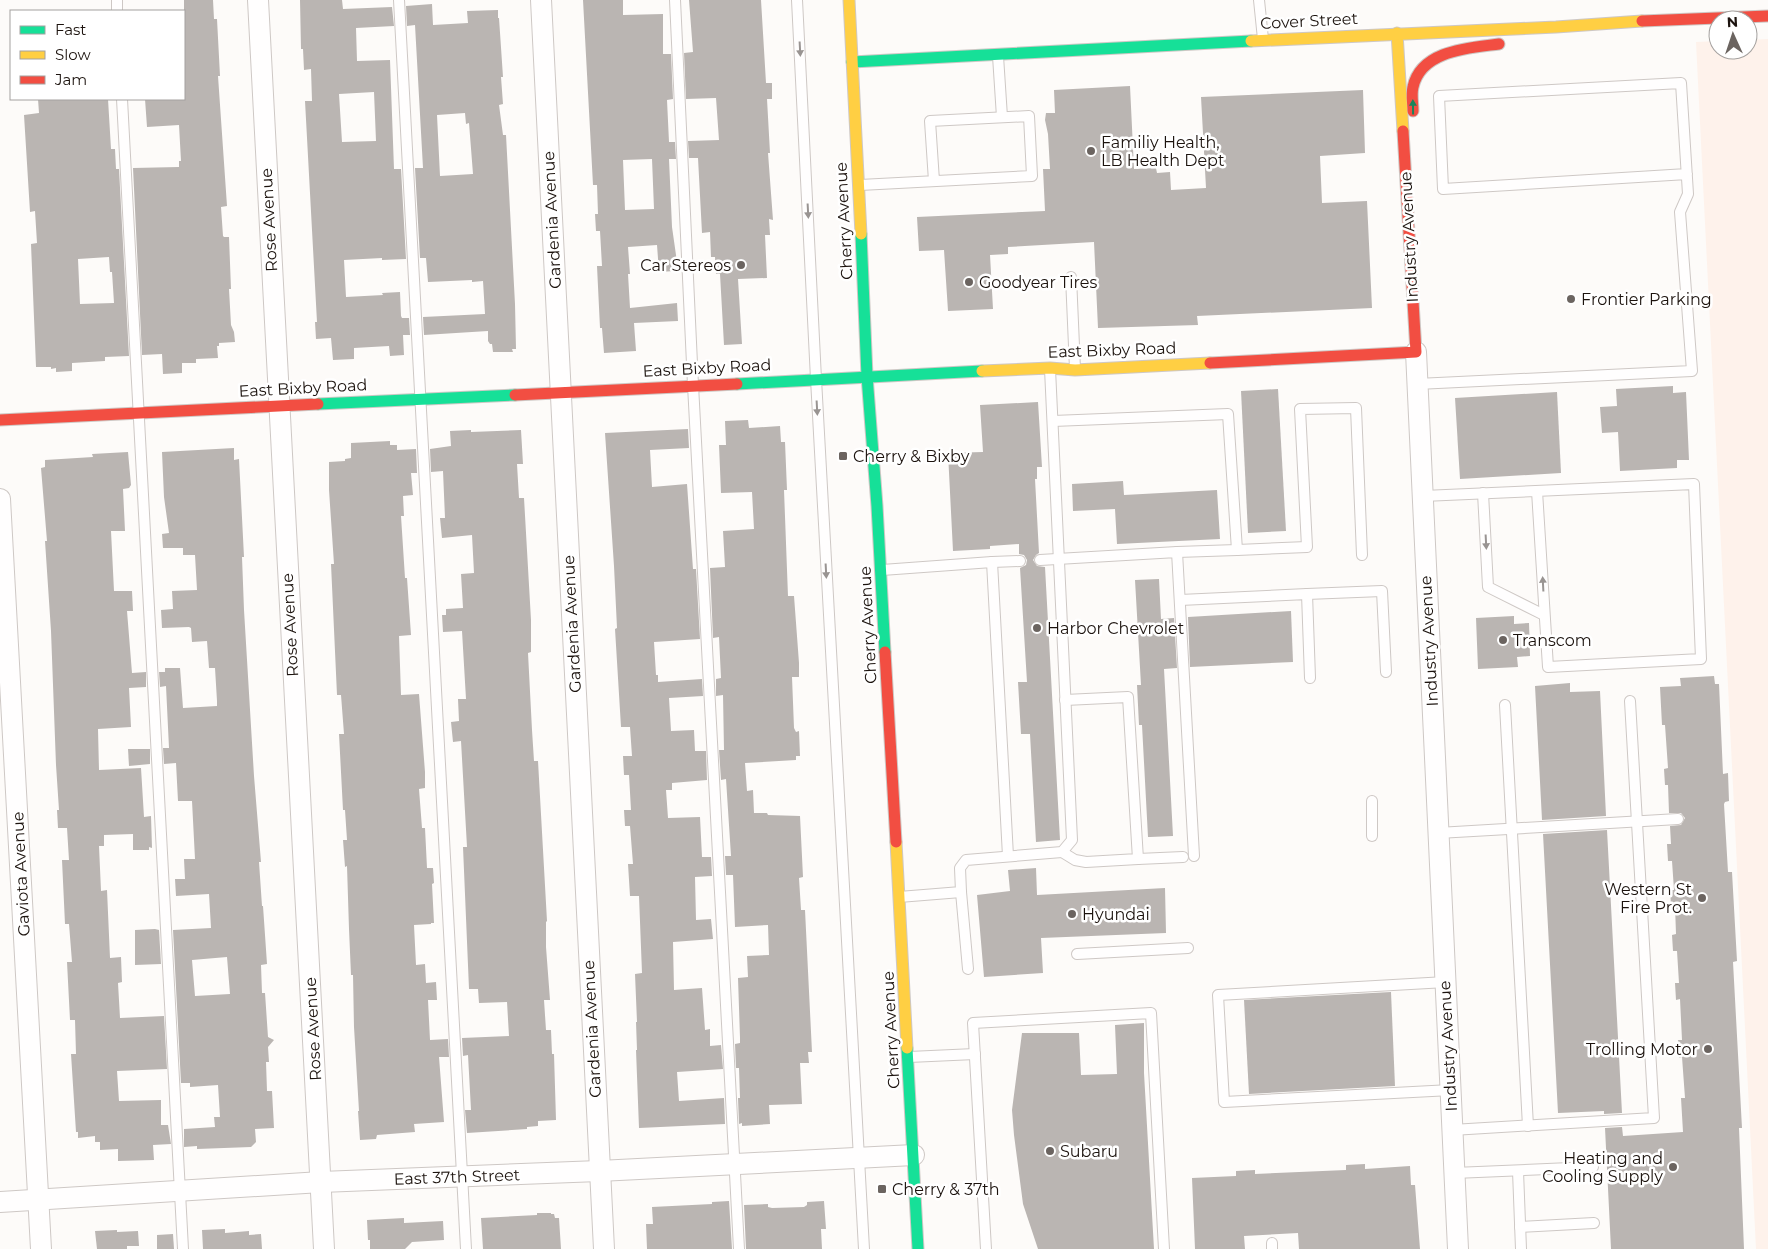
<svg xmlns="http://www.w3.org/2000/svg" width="1768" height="1249" font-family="Montserrat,sans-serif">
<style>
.built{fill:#fef2eb}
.building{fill:#bab5b2;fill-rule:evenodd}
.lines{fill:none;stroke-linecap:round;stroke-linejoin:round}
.lane-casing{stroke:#cec8c5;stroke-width:12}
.street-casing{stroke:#cec8c5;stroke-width:22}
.fast-casing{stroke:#cec8c5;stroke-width:13}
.slow-casing{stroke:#cec8c5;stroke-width:13}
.jam-casing{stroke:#cec8c5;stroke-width:13}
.lane{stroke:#fffefe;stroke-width:10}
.street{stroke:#fffefe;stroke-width:20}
.fast{stroke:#16e098;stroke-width:11}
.slow{stroke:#ffcf43;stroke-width:11}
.jam{stroke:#f24e42;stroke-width:11}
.oneway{fill:#999492}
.oneway2{fill:#19845a}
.poi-dot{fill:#6b6460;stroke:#fff;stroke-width:2}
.labels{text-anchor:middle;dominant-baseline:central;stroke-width:5;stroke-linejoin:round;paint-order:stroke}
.street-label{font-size:16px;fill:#1c130e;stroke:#fff}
.poi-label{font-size:16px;fill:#1c130e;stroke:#fff;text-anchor:start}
</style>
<rect width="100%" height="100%" fill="#fdfbf9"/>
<polygon class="built" points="1768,39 1768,1249 1756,1249 1696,42 1718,41 1718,50 1748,50 1748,40"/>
<g class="building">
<polygon points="184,0 213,0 214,19 217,19 220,76 218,76 227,206 221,207 223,236 224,237 229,237 231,289 229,289 231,325 234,332 235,342 219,343 219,346 217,346 218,358 196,359 196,363 182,363 182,373 163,374 162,354 142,355 133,168 179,167 179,161 181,161 179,125 147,127 145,99 184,99"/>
<path d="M 300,0 L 342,0 L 343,9 L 392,7 L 394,26 L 356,28 L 357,61 L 390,60 L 394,169 L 401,169 L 406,259 L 382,260 L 382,258 L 344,260 L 346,297 L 383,295 L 382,293 L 400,292 L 401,316 L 402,318 L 409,318 L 410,335 L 403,335 L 404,355 L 390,356 L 389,346 L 354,348 L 354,359 L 333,360 L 331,338 L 316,339 L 315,322 L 317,322 L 305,101 L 312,101 L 311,69 L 304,70 L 303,49 L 301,49 ZM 374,92 L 376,141 L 342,142 L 339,94 Z"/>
<path d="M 583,0 L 623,0 L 623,15 L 663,14 L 663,54 L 671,54 L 673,99 L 667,100 L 669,142 L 675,142 L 676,159 L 669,159 L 672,227 L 678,269 L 675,270 L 675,271 L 659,272 L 657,245 L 628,247 L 630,274 L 628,274 L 630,308 L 677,303 L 678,321 L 634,323 L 636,351 L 604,353 L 602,328 L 600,328 L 597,266 L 602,266 L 600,231 L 596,231 L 595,214 L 598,214 L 597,185 L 593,185 ZM 652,159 L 654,209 L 625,210 L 623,160 Z"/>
<polygon points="689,0 761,0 766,83 772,83 772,99 767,99 770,153 768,153 773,220 769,219 770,235 765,235 767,278 738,279 742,344 724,345 720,274 716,274 715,257 711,257 710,232 702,233 698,158 689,158 688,141 719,140 716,98 686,99 684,53 693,52"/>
<path d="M 432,4 L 433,25 L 468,23 L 467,11 L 498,10 L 498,18 L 499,18 L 503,77 L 501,77 L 503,104 L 499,105 L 503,135 L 506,135 L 515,304 L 516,349 L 512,349 L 513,352 L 493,352 L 492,344 L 490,344 L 488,341 L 488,331 L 424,335 L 423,317 L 485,314 L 483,281 L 472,282 L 472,280 L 428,282 L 426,258 L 420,258 L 415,168 L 423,168 L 415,25 L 407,26 L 406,6 ZM 465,113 L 466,124 L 469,123 L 473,174 L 440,176 L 437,115 Z"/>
<polygon points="1130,86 1134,169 1156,168 1157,173 1170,172 1171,190 1206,188 1201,97 1363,90 1365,153 1320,156 1322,203 1367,201 1372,308 1197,316 1198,325 1098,328 1094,242 1008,247 1008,254 990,255 993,309 948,311 944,250 919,251 917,217 1045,211 1043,169 1050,169 1048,134 1045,120 1046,113 1055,113 1054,90"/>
<path d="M 38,99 L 108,99 L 111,149 L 115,149 L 116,169 L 119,169 L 129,356 L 105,357 L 105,361 L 72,363 L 72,371 L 56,372 L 56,368 L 51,369 L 51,367 L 36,367 L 31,244 L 37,243 L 35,211 L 30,212 L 24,115 L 39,113 ZM 109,257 L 110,272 L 112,272 L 114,303 L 80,304 L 78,259 Z"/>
<polygon points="1673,386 1673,393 1686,392 1689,460 1677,460 1677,468 1620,471 1618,432 1602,433 1600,407 1617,406 1616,389"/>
<polygon points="1278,389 1286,531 1248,533 1241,391"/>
<polygon points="1557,392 1561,473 1460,479 1455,398"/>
<polygon points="1038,402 1042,467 1037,467 1037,479 1035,479 1039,553 1036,555 1033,560 1037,566 1045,567 1060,840 1036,842 1030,734 1021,734 1018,682 1027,682 1020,568 1026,565 1027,560 1024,555 1019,554 1019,544 990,546 990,549 953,551 948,453 983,452 980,405"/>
<polygon points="748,420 749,428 780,426 781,442 785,442 787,490 784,490 788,596 794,596 799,663 799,677 792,677 794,728 796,732 799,731 800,756 796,756 796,760 745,763 747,791 753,790 754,813 767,813 768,815 800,816 803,877 799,878 801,910 805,910 812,1052 808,1052 809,1063 800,1063 802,1104 769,1105 770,1124 742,1126 742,1123 739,1124 738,1098 740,1098 739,1068 736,1068 735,1044 740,1043 740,1038 738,978 748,977 747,956 769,955 768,925 735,927 733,875 726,875 725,856 731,856 726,779 721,780 719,750 724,750 723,695 716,696 716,679 721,678 719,637 713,638 710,568 725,567 723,531 754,529 752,492 721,493 719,445 726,445 725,421"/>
<polygon points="688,429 689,448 650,450 652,487 687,484 693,569 696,569 700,639 654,642 656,675 658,675 658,682 702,679 703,696 669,698 671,731 694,730 695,751 706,751 707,780 672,783 672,790 666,790 668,818 700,817 702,857 711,857 712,876 695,877 696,920 711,919 713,939 673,942 674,990 702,988 705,1030 710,1029 710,1046 721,1045 723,1069 677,1072 679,1101 724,1098 725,1124 639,1128 636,1050 637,1050 636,1022 637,1022 635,974 642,973 639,896 630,896 628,864 633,864 630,826 625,826 624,810 631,810 629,775 624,775 623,756 632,756 630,727 621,727 615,629 617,628 614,566 605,433"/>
<polygon points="471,430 471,432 521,430 523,464 517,464 519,498 524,498 531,620 531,652 528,653 532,730 534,761 538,761 547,921 546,922 546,947 550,1000 544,1000 546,1030 551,1030 552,1054 554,1054 556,1120 538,1121 538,1126 527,1127 527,1129 467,1133 465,1110 471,1110 468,1055 463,1056 462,1038 509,1036 507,1002 479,1003 478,989 469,989 463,847 467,847 461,741 453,742 451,722 459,721 458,699 466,699 462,631 443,632 442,615 446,615 446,609 463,608 461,574 474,573 472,535 442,538 440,518 445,518 443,471 431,472 430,449 451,446 450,431"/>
<polygon points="390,441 390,445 397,445 397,450 416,449 417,473 411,473 413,495 403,496 404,516 401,516 405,578 407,578 411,635 399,636 401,695 419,694 425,772 425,788 419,789 422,828 425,828 427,868 433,868 434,883 432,884 434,923 431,923 431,924 414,925 416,965 425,964 426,983 436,982 437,1000 428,1000 430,1040 448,1039 449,1057 439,1057 444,1122 414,1124 415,1132 377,1135 376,1139 360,1140 358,1111 359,1111 354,1027 353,975 351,975 349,929 347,866 345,867 343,840 347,840 345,810 343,810 339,734 344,734 341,695 337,695 331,564 334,564 329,490 329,462 345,461 345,459 351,458 351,443"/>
<path d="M 234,448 L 234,460 L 239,459 L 244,557 L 242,557 L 244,610 L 254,776 L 261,862 L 259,862 L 262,906 L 263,906 L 267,964 L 261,965 L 262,993 L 265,993 L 268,1037 L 274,1040 L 268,1047 L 269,1062 L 266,1062 L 267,1091 L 272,1091 L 274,1128 L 255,1129 L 256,1142 L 251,1147 L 197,1149 L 197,1146 L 184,1147 L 184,1129 L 215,1127 L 214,1117 L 220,1117 L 218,1085 L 190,1087 L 190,1083 L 181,1083 L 173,930 L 211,928 L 209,894 L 176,896 L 175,879 L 185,879 L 184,859 L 195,859 L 192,801 L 178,801 L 176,763 L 164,764 L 163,748 L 169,748 L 166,686 L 160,687 L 159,672 L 165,672 L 165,668 L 180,668 L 183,708 L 217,706 L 217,701 L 215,668 L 209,668 L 207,641 L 192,642 L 191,628 L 189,627 L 162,628 L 161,610 L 173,609 L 172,591 L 197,590 L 195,555 L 183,555 L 183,548 L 163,548 L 162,534 L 169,533 L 164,497 L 162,452 ZM 227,957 L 230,994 L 195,996 L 192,960 Z"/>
<polygon points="128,452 131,485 129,488 123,489 125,531 111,531 114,591 132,591 133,611 127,611 132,673 146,672 146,687 129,688 131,727 98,729 99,770 141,768 144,817 151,816 152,848 149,847 149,850 133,850 133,834 104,835 104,846 99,846 101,891 107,890 110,958 121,957 122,982 118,983 120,1018 164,1016 167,1069 117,1071 119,1101 161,1100 161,1125 168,1125 171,1144 153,1145 154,1160 118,1161 118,1149 100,1150 100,1142 95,1142 95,1136 78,1138 78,1132 76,1132 71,1054 76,1054 75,1020 70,1020 67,962 72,962 69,924 65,924 62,860 69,860 67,828 58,828 57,810 59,810 56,765 51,631 45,541 47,541 41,468 45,467 45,460 93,457 92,454"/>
<polygon points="1123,481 1124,495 1217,490 1220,539 1117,544 1115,509 1073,511 1072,484"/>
<polygon points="1159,579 1161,619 1174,618 1177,668 1164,669 1173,836 1150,837 1148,837 1142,725 1139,725 1137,685 1141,685 1135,580"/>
<polygon points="1291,611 1293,662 1190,667 1188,617"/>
<polygon points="1514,616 1514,624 1529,623 1530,656 1517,657 1518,667 1478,669 1476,618"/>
<polygon points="1714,676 1715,684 1719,684 1723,774 1728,773 1729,801 1725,802 1724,804 1728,872 1732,872 1737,961 1733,962 1742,1128 1739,1128 1744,1249 1611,1249 1605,1128 1622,1127 1623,1136 1683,1132 1681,1098 1685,1098 1682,1057 1679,1058 1678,1040 1682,1040 1680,999 1676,1000 1675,983 1679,983 1677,951 1673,951 1672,935 1676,934 1675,906 1671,906 1670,890 1674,890 1672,861 1668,861 1667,844 1671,844 1670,826 1681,825 1685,818 1681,813 1669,813 1668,785 1665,785 1664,769 1668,768 1665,725 1662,725 1660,687 1681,686 1680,678"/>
<polygon points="1570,683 1570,692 1600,691 1606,816 1542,820 1535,686"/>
<polygon points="128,749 150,749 150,764 129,766"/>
<polygon points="1607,830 1622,1113 1604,1114 1604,1111 1558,1113 1543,834"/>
<polygon points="1036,868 1037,895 1165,888 1166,933 1041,938 1043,973 984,977 977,895 1010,891 1008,870"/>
<polygon points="155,929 159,930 161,964 135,965 135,930"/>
<polygon points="1391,992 1395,1086 1249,1094 1244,1000"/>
<polygon points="1144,1023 1144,1073 1154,1249 1038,1249 1023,1204 1014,1135 1012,1110 1022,1033 1079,1033 1081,1075 1117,1074 1115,1025"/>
<polygon points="1365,1164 1365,1169 1410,1166 1411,1185 1415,1185 1420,1249 1299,1249 1298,1233 1244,1236 1245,1249 1195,1249 1192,1178 1236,1176 1236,1171 1255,1170 1255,1174 1346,1170 1346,1165"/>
<polygon points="729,1201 732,1249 647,1249 646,1224 653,1224 652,1207 712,1204 712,1202"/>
<polygon points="824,1201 826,1229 821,1229 822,1249 746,1249 744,1205 768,1204 768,1207 772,1208 804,1207 807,1205 807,1202"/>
<polygon points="537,1213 551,1213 551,1214 554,1214 555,1218 559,1218 561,1249 483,1249 481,1218 537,1215"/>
<polygon points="404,1218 404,1223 443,1221 444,1240 412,1242 405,1249 370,1249 370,1240 368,1240 367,1220"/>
<polygon points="225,1229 225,1233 249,1231 249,1235 261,1234 262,1249 203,1249 202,1230"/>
<polygon points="117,1230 117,1232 138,1231 139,1246 127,1246 127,1249 97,1249 95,1231"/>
<polygon points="173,1234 174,1249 157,1249 157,1235"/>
</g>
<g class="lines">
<defs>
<g id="lane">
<polyline points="117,0 117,11"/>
<polyline points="399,0 466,1249"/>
<polyline points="675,0 693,385 739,1249"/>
<polyline points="797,0 816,379 864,1249"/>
<polyline points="1259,0 1263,39"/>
<polyline points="998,56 1002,117"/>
<polyline points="122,99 183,1249"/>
<polyline points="860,185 1032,176 1029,116 930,121 934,181"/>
<polyline points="1071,277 1075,369"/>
<polyline points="1417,384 1692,371 1680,212 1688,194 1681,83 1439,96 1443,189 1687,174"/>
<polyline points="1053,421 1228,414 1237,550 1177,552"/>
<polyline points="1483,493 1488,587 1544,615"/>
<path d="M 1423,496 C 1513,492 1603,488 1694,484 L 1701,659 L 1548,667 L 1537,491"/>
<polyline points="1237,550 1307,547 1300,409 1356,408 1362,555"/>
<polyline points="1040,560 1177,552 1194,856"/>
<polyline points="992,562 1020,561"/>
<polyline points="882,570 992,562 1008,856"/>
<polyline points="1307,594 1382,591 1386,672"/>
<polyline points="1180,600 1307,594 1310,678"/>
<polyline points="1505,705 1528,1126"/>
<polyline points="1438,833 1678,819"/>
<polyline points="1372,836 1372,801"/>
<polyline points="1062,852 1075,860 1086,862 1138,859 1128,697 1065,700"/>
<polyline points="1138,859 1183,857"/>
<polyline points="961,892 968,969"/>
<polyline points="899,897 961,892 960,868 966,860 1062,852 1072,840 1050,369"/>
<polyline points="1077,954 1188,948"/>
<polyline points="1446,982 1218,995 1224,1102 1451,1090"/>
<polyline points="909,1057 975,1054"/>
<polyline points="1452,1130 1654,1118 1630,701"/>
<polyline points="1518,1171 1521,1249"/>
<polyline points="1454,1173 1593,1167"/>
<polyline points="1520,1227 1594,1223"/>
<polyline points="1272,1243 1272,1249"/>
<polyline points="986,1249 973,1023 1151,1013 1164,1249"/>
</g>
<g id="street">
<polyline points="258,0 324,1249"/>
<polyline points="541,0 604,1249"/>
<polyline points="1416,352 1458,1249"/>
<polyline points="0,499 41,1249"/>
<polyline points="0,1202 321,1182 599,1171 914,1155"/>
</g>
<g id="fast">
<polyline points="852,62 1251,41"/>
<polyline points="861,234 867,376 877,506 885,652"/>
<polyline points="737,384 982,371"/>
<polyline points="318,404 515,395"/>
<polyline points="907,1048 918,1249"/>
</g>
<g id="slow">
<polyline points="849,0 861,234"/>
<polyline points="1397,33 1403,131"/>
<polyline points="1251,41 1556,27 1642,21"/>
<polyline points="982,371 1050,368 1075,370 1210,363"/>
<polyline points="896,842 907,1048"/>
</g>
<g id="jam">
<polyline points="1642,21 1768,16"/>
<path d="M 1413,111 C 1413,103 1411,95 1413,87 C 1421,50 1469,48 1499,44"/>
<polyline points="1210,363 1416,352 1403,131"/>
<polyline points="515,395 737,384"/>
<polyline points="0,420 318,404"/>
<polyline points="885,652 896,842"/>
</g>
</defs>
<use href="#lane" class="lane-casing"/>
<use href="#street" class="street-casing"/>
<use href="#fast" class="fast-casing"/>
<use href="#slow" class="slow-casing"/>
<use href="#jam" class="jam-casing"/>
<use href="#lane" class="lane"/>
<use href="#street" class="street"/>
<use href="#fast" class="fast"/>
<use href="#slow" class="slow"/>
<use href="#jam" class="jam"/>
</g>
<defs><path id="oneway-solid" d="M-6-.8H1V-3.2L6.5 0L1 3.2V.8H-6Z" transform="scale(1.25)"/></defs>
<g class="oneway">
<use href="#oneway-solid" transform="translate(800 49) rotate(87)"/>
<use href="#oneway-solid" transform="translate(808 211) rotate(87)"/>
<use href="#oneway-solid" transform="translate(817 408) rotate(87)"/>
<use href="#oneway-solid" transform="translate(1486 542) rotate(87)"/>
<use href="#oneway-solid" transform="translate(826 571) rotate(87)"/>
<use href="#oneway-solid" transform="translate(1543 584) rotate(-93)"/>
</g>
<use class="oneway2" href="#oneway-solid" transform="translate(1413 107) rotate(-91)"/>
<g class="poi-dot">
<circle cx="1091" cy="151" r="5"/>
<circle cx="741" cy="265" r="5"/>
<circle cx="969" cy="282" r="5"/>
<circle cx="1571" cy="299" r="5"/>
<rect x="838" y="451" width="10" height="10" rx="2.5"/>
<circle cx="1037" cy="628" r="5"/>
<circle cx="1503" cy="640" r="5"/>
<circle cx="1702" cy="898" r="5"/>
<circle cx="1072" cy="914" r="5"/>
<circle cx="1708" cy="1049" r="5"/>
<circle cx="1050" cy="1151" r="5"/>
<circle cx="1673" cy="1167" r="5"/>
<rect x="877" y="1184" width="10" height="10" rx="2.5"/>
</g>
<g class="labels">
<g class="street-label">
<text transform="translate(1309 21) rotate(-3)">Cover Street</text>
<text transform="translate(269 220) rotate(-93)">Rose Avenue</text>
<text transform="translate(552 220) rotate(-93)">Gardenia Avenue</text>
<text transform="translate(844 221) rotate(-93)">Cherry Avenue</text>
<text transform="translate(1409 237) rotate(-93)">Industry Avenue</text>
<text transform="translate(1112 350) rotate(-2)">East Bixby Road</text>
<text transform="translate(707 368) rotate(-3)">East Bixby Road</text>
<text transform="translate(303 388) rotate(-3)">East Bixby Road</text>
<text transform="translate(572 624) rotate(-93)">Gardenia Avenue</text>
<text transform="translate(290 625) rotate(-93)">Rose Avenue</text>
<text transform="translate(868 625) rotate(-93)">Cherry Avenue</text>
<text transform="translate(1429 641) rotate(-93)">Industry Avenue</text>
<text transform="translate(21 874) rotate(-93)">Gaviota Avenue</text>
<text transform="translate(313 1029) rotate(-93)">Rose Avenue</text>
<text transform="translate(592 1029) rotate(-93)">Gardenia Avenue</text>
<text transform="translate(891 1030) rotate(-93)">Cherry Avenue</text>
<text transform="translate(1448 1046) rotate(-93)">Industry Avenue</text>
<text transform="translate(457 1177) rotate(-2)">East 37th Street</text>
</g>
<g class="poi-label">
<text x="1101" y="142">Familiy Health,<tspan x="1101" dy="18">LB Health Dept</tspan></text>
<text x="731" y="265" text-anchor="end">Car Stereos</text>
<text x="979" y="282">Goodyear Tires</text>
<text x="1581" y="299">Frontier Parking</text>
<text x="853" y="456">Cherry &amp; Bixby</text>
<text x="1047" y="628">Harbor Chevrolet</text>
<text x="1513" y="640">Transcom</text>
<text x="1692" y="889" text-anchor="end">Western St<tspan x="1692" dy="18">Fire Prot.</tspan></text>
<text x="1082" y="914">Hyundai</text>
<text x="1698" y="1049" text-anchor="end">Trolling Motor</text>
<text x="1060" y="1151">Subaru</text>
<text x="1663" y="1158" text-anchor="end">Heating and<tspan x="1663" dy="18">Cooling Supply</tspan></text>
<text x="892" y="1189">Cherry &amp; 37th</text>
</g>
</g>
<rect x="10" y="10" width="175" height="90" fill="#ffffff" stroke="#a4a19f"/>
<rect x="20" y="26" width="25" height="8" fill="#16e098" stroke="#a4a19f"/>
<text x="55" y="35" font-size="15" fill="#1c130e">Fast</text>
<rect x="20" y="51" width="25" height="8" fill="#ffcf43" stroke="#a4a19f"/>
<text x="55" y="60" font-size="15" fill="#1c130e">Slow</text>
<rect x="20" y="76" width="25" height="8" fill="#f24e42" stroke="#a4a19f"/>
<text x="55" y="85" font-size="15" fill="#1c130e">Jam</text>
<g transform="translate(1733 35) rotate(357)"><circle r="24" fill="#ffffff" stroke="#a4a19f"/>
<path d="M0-4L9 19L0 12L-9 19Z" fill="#6b6460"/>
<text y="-8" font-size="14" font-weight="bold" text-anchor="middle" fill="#1c130e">N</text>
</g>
</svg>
